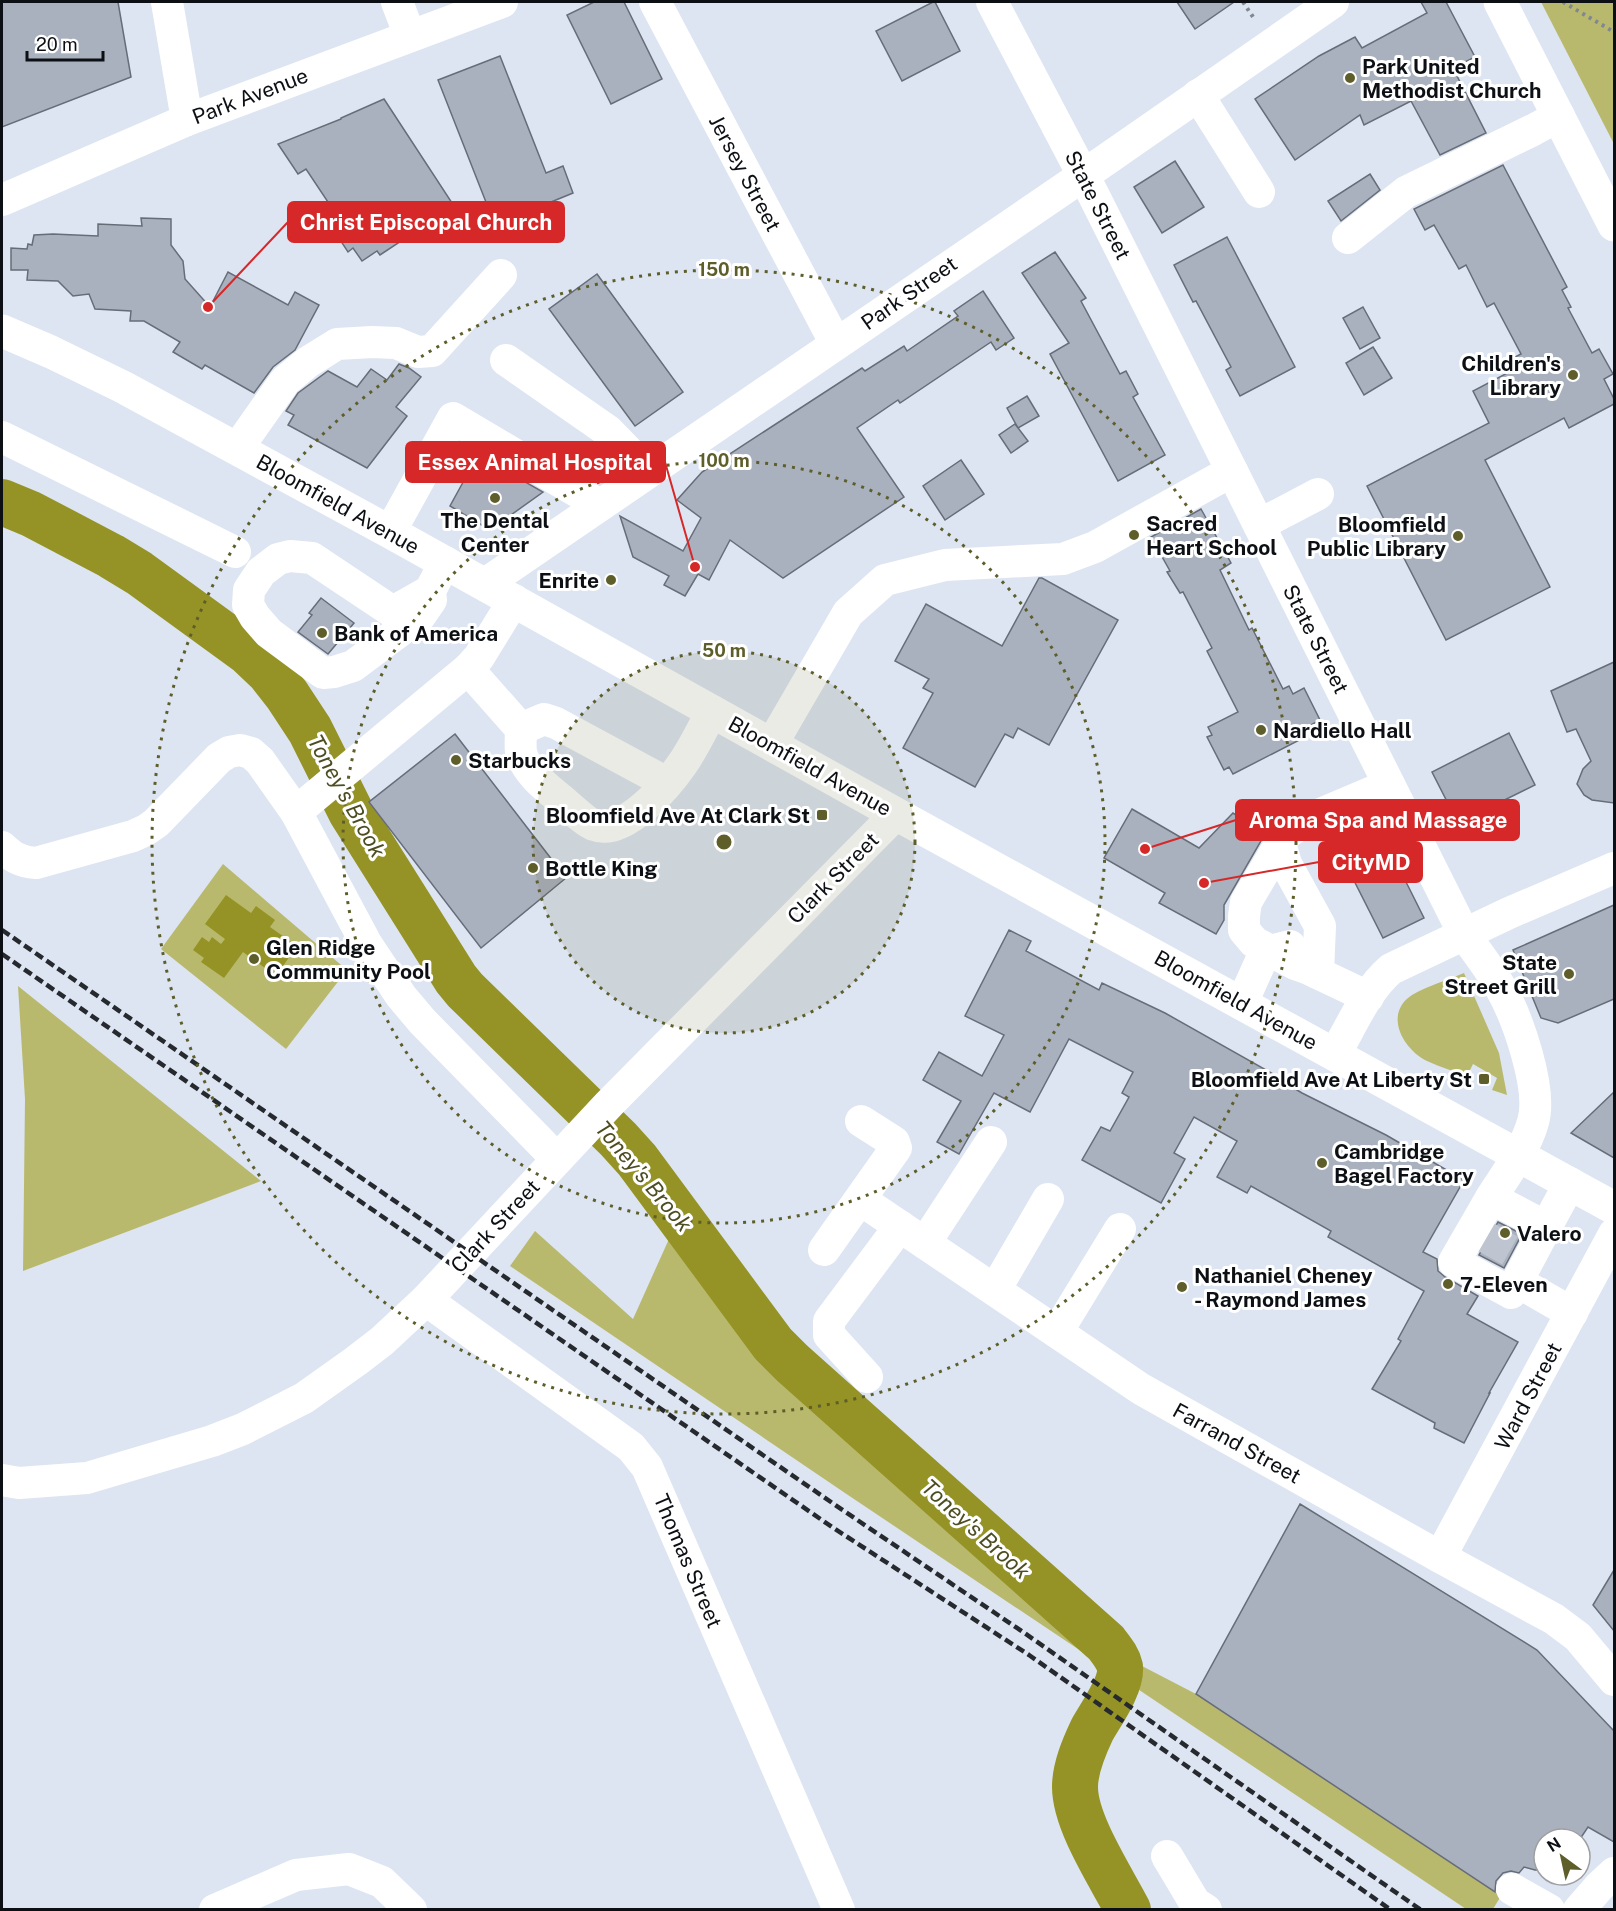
<svg xmlns="http://www.w3.org/2000/svg" width="1616" height="1911" font-family="'Public Sans',sans-serif">
<style>
.green{fill:#b9b96e}
.water{fill:#959325}
.lines{fill:none;stroke-linecap:round;stroke-linejoin:round}
.river{stroke:#959325;stroke-width:46}
.building{fill:#aab1be;stroke:#666d79;stroke-width:1.5}
.minor-tunnel{stroke:#bec5d1;stroke-width:32;stroke-dasharray:32 16;stroke-linecap:butt}
.path{stroke:#818790;stroke-width:4;stroke-dasharray:3 4.5;stroke-linecap:butt}
.minor{stroke:#fff;stroke-width:32}
.major{stroke:#fff;stroke-width:33}
.rail{stroke:#26292e;stroke-width:4.5;stroke-dasharray:9 4.5;stroke-linecap:butt}
.ring{fill:none;stroke:#5e5e2b;stroke-width:3;stroke-dasharray:3 6}
.poi-dot{fill:#5e5e2b;stroke:#fff;stroke-width:2}
.labels{text-anchor:middle;dominant-baseline:central;stroke-width:6;stroke-linejoin:round;paint-order:stroke}
.poi-label{font-size:21px;font-weight:bold;fill:#0c0f13;stroke:#fff;text-anchor:start}
.street-label{font-size:21px;fill:#0c0f13;stroke:#fff}
.water-label{font-size:22px;font-style:italic;fill:#4e4d22;stroke:#fff}
.centre{fill:#5e5e2b;stroke:#fff;stroke-width:3}
.ring-label{font-size:18px;text-anchor:middle;font-weight:bold;fill:#5e5e2b;stroke:#fff;stroke-width:6;stroke-linejoin:round;paint-order:stroke}
.leader{fill:none;stroke:#d62828;stroke-width:2}
.callout-dot{fill:#d62828;stroke:#fff;stroke-width:2}
.callout{fill:#d62828;stroke:#d62828;stroke-width:2}
.callout-label{font-size:22px;text-anchor:middle;font-weight:bold;fill:#fff}
</style>
<rect width="100%" height="100%" fill="#dde5f2"/>
<g class="green">
<polygon points="1541,2 1614,2 1614,144"/>
<polygon points="223,864 347,970 286,1049 161,949"/>
<path d="M 1464,973 L 1499,1053 L 1507,1095 L 1492,1090 L 1497,1078 L 1473,1064 L 1467,1076 C 1454,1071 1440,1067 1427,1061 C 1403,1049 1383,1014 1412,995 C 1427,986 1448,980 1464,973 Z"/>
<polygon points="18,986 261,1181 23,1271 25,1099"/>
<polygon points="694,1224 785,1347 842,1396 1142,1666 1196,1694 1501,1896 1493,1909 1466,1909 845,1493 510,1266 535,1231 633,1319 669,1239"/>
</g>
<polygon class="water" points="226,895 251,913 256,906 275,920 270,927 297,946 276,976 243,952 224,978 201,962 204,958 193,950 202,937 209,942 212,937 221,944 225,939 205,924"/>
<g class="lines">
<path class="river" d="M 2,502 L 31,514 L 111,556 L 139,573 L 249,653 L 269,672 L 287,695 L 310,730 L 351,812 L 456,979 L 465,990 L 618,1139 L 637,1160 L 773,1344 L 792,1363 L 1106,1643 C 1112,1651 1118,1658 1120,1667 C 1122,1685 1101,1714 1092,1730 C 1084,1747 1075,1768 1075,1787 C 1075,1823 1111,1877 1128,1910"/>
</g>
<g class="building">
<polygon points="2,2 118,2 131,77 2,127"/>
<polygon points="594,2 624,2 662,79 611,104 567,15"/>
<polygon points="933,2 935,2 960,51 902,81 876,31"/>
<polygon points="1177,2 1234,2 1195,29"/>
<polygon points="1421,2 1446,2 1475,57 1453,68 1486,133 1440,155 1411,101 1364,125 1360,115 1295,160 1255,99 1319,56 1355,37 1362,48 1427,13"/>
<polygon points="500,56 546,173 563,166 573,193 495,225 438,80"/>
<polygon points="384,99 454,206 380,255 377,251 362,261 353,248 348,252 325,217 334,211 306,169 298,174 278,144 341,119 341,118"/>
<polygon points="1175,161 1204,207 1162,233 1134,187"/>
<polygon points="1503,165 1567,287 1562,290 1571,307 1568,308 1592,353 1599,349 1613,374 1604,379 1614,399 1614,404 1569,428 1564,418 1485,460 1550,587 1446,640 1367,486 1489,423 1473,391 1517,368 1513,358 1521,354 1494,303 1487,307 1466,265 1459,269 1434,225 1425,230 1414,209"/>
<polygon points="1370,174 1380,190 1341,221 1328,201"/>
<polygon points="141,218 171,219 171,245 183,261 185,279 210,307 228,272 288,305 295,292 319,305 295,350 273,367 254,393 205,365 202,369 173,352 180,342 144,321 130,321 131,311 95,309 89,294 73,296 58,281 27,280 28,270 11,270 11,248 27,249 28,244 32,245 34,235 53,234 98,236 98,224 142,226"/>
<polygon points="1227,237 1295,367 1240,396 1226,370 1231,367 1196,301 1193,302 1174,265"/>
<polygon points="1055,252 1086,298 1081,301 1120,374 1126,371 1138,394 1133,397 1165,455 1118,481 1050,354 1069,343 1022,273"/>
<polygon points="597,274 683,392 635,426 549,309"/>
<polygon points="983,291 1014,338 996,350 991,342 900,403 898,400 857,428 904,497 783,578 730,540 709,580 698,574 685,596 664,585 669,576 633,557 620,516 683,551 701,518 677,500 702,472 862,368 865,371 904,346 907,351 958,316 954,311"/>
<polygon points="1363,307 1380,338 1360,349 1343,318"/>
<polygon points="1373,347 1392,378 1364,395 1346,363"/>
<polygon points="399,364 409,368 421,377 396,407 407,416 367,468 288,425 294,415 286,411 298,393 328,371 357,387 371,369 387,380"/>
<polygon points="1027,396 1039,416 1018,428 1007,408"/>
<polygon points="1015,424 1028,441 1011,453 999,435"/>
<polygon points="478,455 543,492 490,530 450,506"/>
<polygon points="961,460 984,494 945,520 923,486"/>
<polygon points="1201,509 1231,563 1220,570 1249,630 1252,628 1283,689 1289,686 1293,694 1304,688 1320,720 1309,726 1313,733 1233,774 1229,767 1224,770 1207,737 1212,735 1208,727 1238,712 1207,651 1212,648 1183,592 1180,593 1167,572 1170,571 1151,537"/>
<polygon points="1039,578 1042,578 1118,620 1049,745 1018,728 1013,738 1005,734 975,787 903,748 933,693 923,688 929,679 895,661 926,604 1002,646"/>
<polygon points="321,598 354,623 328,654 298,632 312,615 309,613"/>
<polygon points="1614,662 1614,803 1592,800 1584,795 1577,784 1583,769 1591,761 1576,729 1567,732 1551,691"/>
<polygon points="1509,733 1535,785 1458,823 1432,772"/>
<polygon points="455,734 566,878 481,948 369,802"/>
<polygon points="1132,809 1199,848 1233,813 1265,834 1224,905 1224,920 1216,934 1159,903 1165,893 1104,858"/>
<polygon points="1375,820 1424,918 1383,938 1334,841"/>
<polygon points="1614,905 1614,999 1558,1023 1541,1018 1513,950"/>
<polygon points="1009,930 1031,941 1026,951 1099,990 1102,983 1165,1013 1273,1074 1272,1075 1302,1093 1386,1135 1464,1180 1423,1252 1437,1259 1438,1271 1445,1277 1478,1296 1467,1314 1518,1342 1489,1393 1490,1393 1464,1443 1434,1428 1435,1423 1372,1389 1401,1341 1398,1339 1424,1291 1328,1237 1331,1231 1251,1186 1247,1193 1217,1177 1237,1141 1194,1117 1174,1153 1185,1159 1161,1203 1082,1160 1101,1127 1110,1131 1129,1097 1122,1093 1133,1072 1069,1039 1030,1112 994,1093 959,1154 937,1142 961,1101 923,1080 939,1052 982,1076 1004,1035 965,1016"/>
<polygon points="1614,1092 1614,1158 1571,1133"/>
<polygon points="1498,1222 1522,1234 1504,1268 1479,1255"/>
<polygon points="1300,1504 1537,1650 1614,1731 1614,1842 1588,1827 1580,1839 1544,1839 1544,1870 1535,1870 1524,1867 1519,1873 1511,1871 1503,1873 1496,1881 1495,1892 1196,1694"/>
<polygon points="1614,1570 1614,1631 1593,1605"/>
</g>
<g class="lines">
<polyline class="minor-tunnel" points="1482,1235 1511,1251"/>
<g class="path">
<polyline points="1243,2 1253,17"/>
<polyline points="1563,2 1614,32"/>
</g>
<g class="minor">
<polyline points="167,2 187,120"/>
<polyline points="397,2 410,36"/>
<polyline points="655,2 836,344"/>
<path d="M 992,2 L 1093,194 L 1464,934 C 1476,951 1490,968 1500,987 C 1517,1016 1543,1089 1533,1122 C 1525,1150 1506,1174 1491,1198"/>
<polyline points="1198,95 1259,192"/>
<polyline points="2,200 187,120 502,2"/>
<polyline points="1348,238 1406,192 1533,130 1559,116"/>
<polyline points="506,360 608,431 648,472"/>
<polyline points="2,437 235,552"/>
<polyline points="237,449 285,381 308,362 337,344 372,342 396,343 418,352 432,351 501,275"/>
<polyline points="1259,525 1318,494"/>
<polyline points="390,532 453,418 600,505"/>
<polyline points="485,584 1084,175 1333,2"/>
<polyline points="430,591 431,600 420,616 353,666 334,672 323,673 269,633 255,617 248,605 249,590 261,572 278,559 290,556 312,558 393,612 430,591 445,562"/>
<polyline points="468,669 521,729 544,719 556,723 667,783"/>
<path d="M 521,729 C 521,736 520,745 521,752 C 525,770 544,786 558,797 C 567,804 585,822 594,825 C 624,837 668,785 683,763 C 694,747 703,728 712,711"/>
<polyline points="772,744 848,613 885,580 945,565 1063,559 1095,547 1232,471"/>
<polyline points="296,812 468,669 479,657 514,600"/>
<polyline points="1280,843 1286,864 1320,926 1318,973"/>
<path d="M 2,847 C 12,857 21,862 36,863 L 133,836 L 146,830 L 156,823 L 219,758 L 229,752 L 240,750 L 251,753 L 260,761 L 296,812 L 367,945 L 401,996 L 422,1021 L 557,1159"/>
<polyline points="1368,997 1309,969 1295,964 1254,942 1244,930 1244,916 1246,902 1286,834 1304,821 1389,785"/>
<polyline points="1242,1003 1260,963 1270,951 1290,946"/>
<path d="M 1335,1054 C 1351,1027 1366,990 1391,969 L 1509,913 L 1614,868"/>
<polygon points="1491,1198 1546,1227 1511,1293 1454,1262"/>
<polyline points="861,1200 1141,1389 1440,1557 1554,1619 1578,1637 1614,1680"/>
<polyline points="1546,1227 1570,1183"/>
<polyline points="925,1243 991,1142"/>
<polyline points="824,1250 896,1148 894,1142 861,1121"/>
<polyline points="1518,1282 1572,1313"/>
<polyline points="995,1290 1048,1199"/>
<polyline points="426,1300 631,1447 647,1467 839,1910"/>
<polyline points="1057,1332 1120,1229"/>
<polyline points="867,1377 829,1335 829,1321 900,1226"/>
<polyline points="2,1480 19,1483 87,1478 212,1441 243,1429 304,1398 356,1361 382,1341 426,1300 609,1104 896,814"/>
<polyline points="1440,1557 1614,1234"/>
<polyline points="1167,1856 1195,1903 1206,1910"/>
<polyline points="1512,1889 1549,1910"/>
<polyline points="215,1910 296,1875 349,1869 382,1882 411,1910"/>
<polyline points="1579,1910 1599,1887 1614,1873"/>
</g>
<g class="major">
<polyline points="1500,2 1614,225"/>
<polyline points="2,331 51,352 123,387 390,532 896,814 1614,1208"/>
</g>
<g class="rail">
<polyline points="2,930 844,1511 1023,1632 1421,1910"/>
<polyline points="2,954 832,1527 1029,1655 1391,1910"/>
</g>
</g>
<circle cx="724" cy="842" r="191" fill="#5e5e2b" fill-opacity=".12"/>
<g class="ring">
<circle cx="724" cy="842" r="191"/>
<circle cx="724" cy="842" r="381"/>
<circle cx="724" cy="842" r="572"/>
</g>
<g class="poi-dot">
<circle cx="1350" cy="78" r="6"/>
<circle cx="1573" cy="375" r="6"/>
<circle cx="495" cy="498" r="6"/>
<circle cx="1134" cy="535" r="6"/>
<circle cx="1458" cy="536" r="6"/>
<circle cx="611" cy="580" r="6"/>
<circle cx="322" cy="633" r="6"/>
<circle cx="1261" cy="730" r="6"/>
<circle cx="456" cy="760" r="6"/>
<rect x="816" y="809" width="12" height="12" rx="3"/>
<circle cx="533" cy="868" r="6"/>
<circle cx="254" cy="959" r="6"/>
<circle cx="1569" cy="974" r="6"/>
<rect x="1478" y="1073" width="12" height="12" rx="3"/>
<circle cx="1322" cy="1163" r="6"/>
<circle cx="1505" cy="1233" r="6"/>
<circle cx="1448" cy="1284" r="6"/>
<circle cx="1182" cy="1287" r="6"/>
</g>
<g class="labels">
<g class="poi-label">
<text x="1362" y="66">Park United<tspan x="1362" dy="24">Methodist Church</tspan></text>
<text x="1561" y="363" text-anchor="end">Children's<tspan x="1561" dy="24">Library</tspan></text>
<text x="495" y="520" text-anchor="middle">The Dental<tspan x="495" dy="24">Center</tspan></text>
<text x="1146" y="523">Sacred<tspan x="1146" dy="24">Heart School</tspan></text>
<text x="1446" y="524" text-anchor="end">Bloomfield<tspan x="1446" dy="24">Public Library</tspan></text>
<text x="599" y="580" text-anchor="end">Enrite</text>
<text x="334" y="633">Bank of America</text>
<text x="1273" y="730">Nardiello Hall</text>
<text x="468" y="760">Starbucks</text>
<text x="810" y="815" text-anchor="end">Bloomfield Ave At Clark St</text>
<text x="545" y="868">Bottle King</text>
<text x="266" y="947">Glen Ridge<tspan x="266" dy="24">Community Pool</tspan></text>
<text x="1557" y="962" text-anchor="end">State<tspan x="1557" dy="24">Street Grill</tspan></text>
<text x="1472" y="1079" text-anchor="end">Bloomfield Ave At Liberty St</text>
<text x="1334" y="1151">Cambridge<tspan x="1334" dy="24">Bagel Factory</tspan></text>
<text x="1517" y="1233">Valero</text>
<text x="1194" y="1275">Nathaniel Cheney<tspan x="1194" dy="24">- Raymond James</tspan></text>
<text x="1460" y="1284">7-Eleven</text>
</g>
<g class="street-label">
<text transform="translate(250 96) rotate(-21)">Park Avenue</text>
<text transform="translate(745 173) rotate(62)">Jersey Street</text>
<text transform="translate(1098 205) rotate(63)">State Street</text>
<text transform="translate(909 293) rotate(-35)">Park Street</text>
<text transform="translate(338 504) rotate(29)">Bloomfield Avenue</text>
<text transform="translate(1316 639) rotate(63)">State Street</text>
<text transform="translate(810 766) rotate(29)">Bloomfield Avenue</text>
<text transform="translate(833 878) rotate(-45)">Clark Street</text>
<text transform="translate(1236 1000) rotate(29)">Bloomfield Avenue</text>
<text transform="translate(495 1226) rotate(-47)">Clark Street</text>
<text transform="translate(1528 1396) rotate(-62)">Ward Street</text>
<text transform="translate(1237 1443) rotate(29)">Farrand Street</text>
<text transform="translate(688 1561) rotate(67)">Thomas Street</text>
</g>
<g class="water-label">
<text transform="translate(347 796) rotate(61)">Toney's Brook</text>
<text transform="translate(644 1176) rotate(50)">Toney's Brook</text>
<text transform="translate(976 1529) rotate(42)">Toney's Brook</text>
</g>
</g>
<circle cx="724" cy="842" r="9" class="centre"/>
<g class="ring-label">
<text x="724" y="276">150 m</text>
<text x="724" y="467">100 m</text>
<text x="724" y="657">50 m</text>
</g>
<path class="leader" d="M208 307L288 222M695 567L665 462M1145 849L1236 820M1204 883L1319 862"/>
<g class="callout-dot">
<circle cx="208" cy="307" r="6"/>
<circle cx="695" cy="567" r="6"/>
<circle cx="1145" cy="849" r="6"/>
<circle cx="1204" cy="883" r="6"/>
</g>
<g class="callout">
<rect x="288" y="202" width="276" height="40" rx="6"/>
<rect x="406" y="442" width="259" height="40" rx="6"/>
<rect x="1236" y="800" width="283" height="40" rx="6"/>
<rect x="1319" y="842" width="103" height="40" rx="6"/>
</g>
<g class="callout-label">
<text x="426" y="230">Christ Episcopal Church</text>
<text x="535" y="470">Essex Animal Hospital</text>
<text x="1378" y="828">Aroma Spa and Massage</text>
<text x="1371" y="870">CityMD</text>
</g>
<rect width="1616" height="1911" fill="none" stroke="#0c0f13" stroke-width="6"/>
<g transform="translate(1562 1857) rotate(327)"><circle r="28" fill="#ffffff" stroke="#9e9fa1" stroke-width="1.5"/>
<path d="M0-4.5L10 22L0 15L-10 22Z" fill="#5e5e2b"/>
<text y="-9" font-size="16" font-weight="bold" text-anchor="middle" fill="#0c0f13">N</text>
</g>
<path d="M27 51v9h76v-9" fill="none" stroke="#0c0f13" stroke-width="3"/>
<text x="36" y="51" font-size="18" fill="#0c0f13" stroke="#ffffff" stroke-width="4.5" paint-order="stroke">20 m</text>
</svg>
